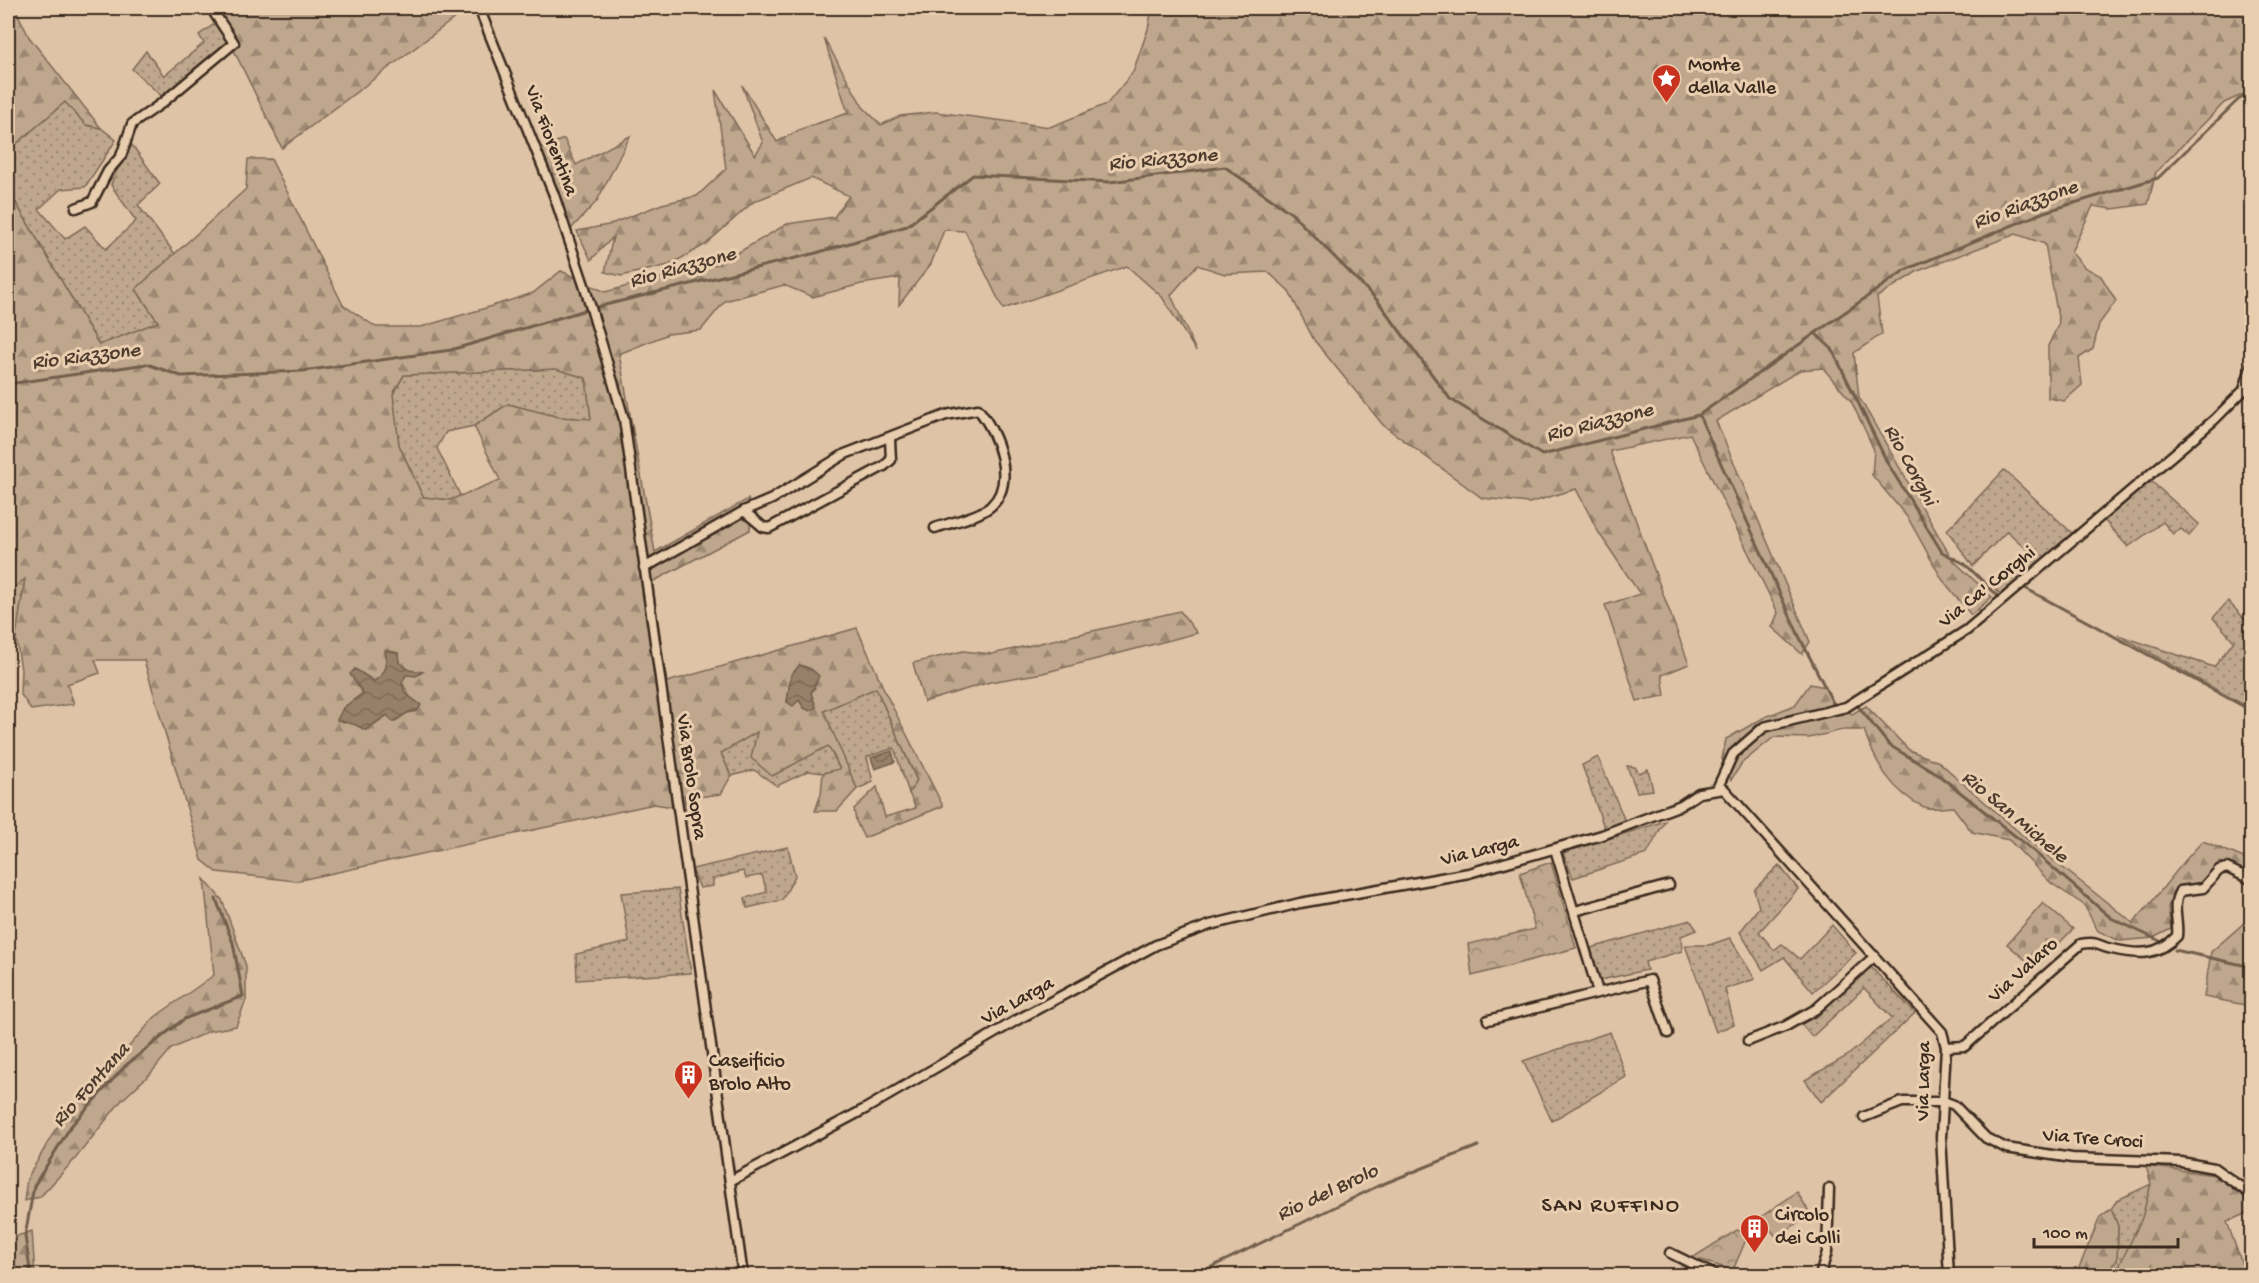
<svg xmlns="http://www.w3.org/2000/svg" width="2259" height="1283" font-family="'Gochi Hand',sans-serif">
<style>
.grass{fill:url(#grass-dots);stroke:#7d6856;stroke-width:1.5}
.forest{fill:url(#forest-firs);stroke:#7d6856;stroke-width:1.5;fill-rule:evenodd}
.cemetery{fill:url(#cemetery-stones);stroke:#7d6856;stroke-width:1.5}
.park{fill:url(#park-crowns);stroke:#7d6856;stroke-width:1.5}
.pitch{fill:#bfa78d;stroke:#7d6856;stroke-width:1.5}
.water{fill:url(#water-waves);stroke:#725e4c;stroke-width:1.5}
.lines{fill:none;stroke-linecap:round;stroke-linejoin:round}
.stream{stroke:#725e4c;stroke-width:3}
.minor-casing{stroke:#3b2a1e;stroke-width:13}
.minor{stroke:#e8cdaf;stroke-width:8}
.labels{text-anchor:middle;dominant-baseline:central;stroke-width:6;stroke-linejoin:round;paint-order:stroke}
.poi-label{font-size:20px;fill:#3b2a1e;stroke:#e8cdaf;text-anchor:start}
.street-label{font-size:20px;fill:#3b2a1e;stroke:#e8cdaf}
.water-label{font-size:21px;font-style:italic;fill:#4d3b2d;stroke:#e8cdaf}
.quarter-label{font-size:22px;letter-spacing:1.5px;fill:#3b2a1e;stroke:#e8cdaf}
</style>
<defs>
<pattern id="grass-dots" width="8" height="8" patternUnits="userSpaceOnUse" patternTransform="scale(1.5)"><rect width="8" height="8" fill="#bfa78d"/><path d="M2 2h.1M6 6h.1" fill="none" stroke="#9c8873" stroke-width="1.8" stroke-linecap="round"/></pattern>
<pattern id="forest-firs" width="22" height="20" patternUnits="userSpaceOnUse" patternTransform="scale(1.5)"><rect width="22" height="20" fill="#bfa78d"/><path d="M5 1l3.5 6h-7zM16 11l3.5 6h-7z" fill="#9c8873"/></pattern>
<pattern id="cemetery-stones" width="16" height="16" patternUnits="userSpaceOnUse" patternTransform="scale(1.5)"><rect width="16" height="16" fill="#bfa78d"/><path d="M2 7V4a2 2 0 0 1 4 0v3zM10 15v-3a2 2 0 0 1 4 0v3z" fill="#9c8873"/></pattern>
<pattern id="park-crowns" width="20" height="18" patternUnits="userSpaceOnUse" patternTransform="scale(1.5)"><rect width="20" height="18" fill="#bfa78d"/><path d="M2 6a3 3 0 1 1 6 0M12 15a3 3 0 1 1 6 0" fill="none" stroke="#9c8873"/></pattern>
<pattern id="water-waves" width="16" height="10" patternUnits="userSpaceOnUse" patternTransform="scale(1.5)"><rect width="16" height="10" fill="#97806b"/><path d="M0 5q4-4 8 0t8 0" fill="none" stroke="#7c6957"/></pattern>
</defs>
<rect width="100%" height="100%" fill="#dec3a6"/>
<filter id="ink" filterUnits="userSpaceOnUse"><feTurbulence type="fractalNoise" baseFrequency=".0167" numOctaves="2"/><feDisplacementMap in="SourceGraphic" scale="12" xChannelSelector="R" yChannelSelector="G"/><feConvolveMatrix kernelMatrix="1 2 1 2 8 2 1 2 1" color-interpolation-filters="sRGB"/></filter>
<g filter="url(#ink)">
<g class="grass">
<polygon points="219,21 232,51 169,103 132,69 146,51 164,76 204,43 199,35"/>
<path d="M 65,102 L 86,125 L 101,128 L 116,140 L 85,187 L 61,189 L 39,209 L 65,239 L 85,226 L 106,249 L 136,221 L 111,185 C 114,171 125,159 132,145 L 160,184 L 138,205 L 175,254 L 136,289 L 158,322 L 99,345 L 13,198 L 8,184 L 8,151 Z"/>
<polygon points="556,369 586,378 591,420 559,417 508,404 474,426 446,432 437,448 461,497 450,500 423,497 399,445 393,394 404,375"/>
<polygon points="2004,470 2072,533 2002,595 1996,590 2031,553 2007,531 1973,566 1947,530"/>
<polygon points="2151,481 2199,524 2189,536 2181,529 2173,534 2163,522 2128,547 2104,520"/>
<polygon points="25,578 16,637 8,639 8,592"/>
<polygon points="2228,601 2251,626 2251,709 2118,635 2214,667 2234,641 2213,618"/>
<polygon points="876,688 917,781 909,793 894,748 867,757 873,782 857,789 823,711"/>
<polygon points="757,731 772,776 828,745 840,769 823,773 808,771 777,786 754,770 731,776 721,753"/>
<polygon points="1598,757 1625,821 1605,830 1582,765"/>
<polygon points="1627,766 1635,767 1639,773 1648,769 1653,790 1637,792"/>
<polygon points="1665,821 1647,854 1573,878 1563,853"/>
<polygon points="788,847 795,876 782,900 747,908 745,898 767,892 762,875 746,878 743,871 713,879 713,886 700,888 692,869"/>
<polygon points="1779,865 1798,889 1759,932 1774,950 1782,944 1800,959 1832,925 1856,953 1813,992 1784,957 1763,970 1740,932 1759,907 1754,890"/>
<polygon points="678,889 691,973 577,980 576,954 629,942 621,893"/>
<polygon points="1690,920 1697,930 1681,936 1682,951 1645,962 1647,970 1600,980 1591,948"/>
<polygon points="1730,938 1755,979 1725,989 1734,1024 1716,1032 1685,945 1709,945"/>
<polygon points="1869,965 1915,1013 1821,1102 1805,1080 1847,1056 1892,1018 1864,988 1812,1037 1801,1024 1818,1016"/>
<polygon points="1610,1032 1626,1077 1552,1121 1523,1061"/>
<polygon points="2151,1184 2142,1219 2115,1275 2100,1276 2117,1261 2118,1226 2111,1209 2117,1200"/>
</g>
<g class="forest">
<polygon points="8,8 15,8 29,37 101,128 86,125 65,102 8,151"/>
<polygon points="213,8 468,8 282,148"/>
<path d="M 1152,8 L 2251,8 L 2251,91 L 2224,103 L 2156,172 L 2148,204 L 2112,209 L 2093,206 L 2071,252 L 2084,267 L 2101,276 L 2116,301 L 2099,324 L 2093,349 L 2079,358 L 2082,385 L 2064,401 L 2048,398 L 2048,346 L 2059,323 L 2045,244 L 2016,234 L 1918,271 L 1877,297 L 1882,334 L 1854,353 L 1859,397 L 1952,559 L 1992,597 L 1971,615 L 1942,579 L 1908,518 L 1872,475 L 1874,450 L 1864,428 L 1851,401 L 1823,368 L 1800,370 L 1716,421 L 1810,642 L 1802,654 L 1772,627 L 1778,613 L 1690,434 L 1610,451 L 1689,664 L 1662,675 L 1665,696 L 1637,701 L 1605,605 L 1640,594 L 1599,533 L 1576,489 L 1529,503 L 1482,498 L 1383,425 L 1314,340 L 1288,290 L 1268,272 L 1225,274 L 1197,265 L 1171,295 L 1196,351 L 1162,297 L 1127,266 L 1003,309 L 965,231 L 944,230 L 931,264 L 899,305 L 900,278 L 861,284 L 813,297 L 784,285 L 725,301 L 701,330 L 668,334 L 619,354 L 655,552 L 748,499 L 751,507 L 750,530 L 652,582 L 667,682 L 857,628 L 886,694 L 943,806 L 864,838 L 856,821 L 854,809 L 877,787 L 885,817 L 916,808 L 909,793 L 917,780 L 876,688 L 824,711 L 857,789 L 837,811 L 815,811 L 821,794 L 823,773 L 840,769 L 828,746 L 772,776 L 751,758 L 757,732 L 721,753 L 731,776 L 721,794 L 690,798 L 684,795 L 686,809 L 654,804 L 296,881 L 217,872 L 202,860 L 144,660 L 95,660 L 100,673 L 67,684 L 74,704 L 31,710 L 20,693 L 21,670 L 16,637 L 25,579 L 8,592 L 8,203 L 13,198 L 99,345 L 158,322 L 136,289 L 246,189 L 248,159 L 271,159 L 343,305 L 376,327 L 421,327 L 486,308 L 533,293 L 561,271 L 605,292 L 722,262 L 787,224 L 834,217 L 849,196 L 811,178 L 753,202 L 705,245 L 669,265 L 621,276 L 605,272 L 613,237 L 591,260 L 577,231 L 608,225 L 662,204 L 697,196 L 726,169 L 715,90 L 755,155 L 763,143 L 742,85 L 777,142 L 801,129 L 848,113 L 824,38 L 863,107 L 881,125 L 900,116 L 936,112 L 1050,127 L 1107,104 L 1133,72 L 1148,29 ZM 556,369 L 586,378 L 591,419 L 559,417 L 508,404 L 474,426 L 500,480 L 450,500 L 423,497 L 399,445 L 393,394 L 404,375 ZM 386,651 L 398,653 L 398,661 L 409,670 L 402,682 L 417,711 L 407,713 L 394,722 L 388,715 L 366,730 L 356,724 L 343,708 L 363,693 L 357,686 L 355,669 L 374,682 C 387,673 388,666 386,651 ZM 791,675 L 815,688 L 811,693 L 816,707 L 810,711 L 804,708 L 799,700 L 787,702 Z"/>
<polygon points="630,136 597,201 570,230 541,148 564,139 576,165"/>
<polygon points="1180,611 1197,633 1043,673 990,682 924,702 913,663 963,651 992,654"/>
<path d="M 1810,684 L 1825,687 L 1833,702 L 1852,714 L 1866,706 L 1909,750 L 1939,762 L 2029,841 L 2133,923 C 2158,897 2177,867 2203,841 L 2251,861 L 2251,873 L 2219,862 L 2202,882 L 2178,887 L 2168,907 L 2171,929 L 2153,938 L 2120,941 L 2098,931 L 2084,905 L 2051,883 L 2009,840 L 1972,832 L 1953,807 C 1944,807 1931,810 1924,807 C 1891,792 1875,762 1864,730 L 1842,730 L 1809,738 L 1774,737 L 1742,763 L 1731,780 L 1722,759 L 1726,739 L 1765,717 L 1795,705 Z"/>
<polygon points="204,879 222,900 246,966 246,1000 236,1026 209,1031 171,1049 151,1073 121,1101 75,1159 40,1197 24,1201 27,1179 55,1130 155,1017 214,975"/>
<polygon points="2251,921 2251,1006 2204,997 2211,952 2244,923"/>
<polygon points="2146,1166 2215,1175 2251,1202 2251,1211 2227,1222 2243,1267 2240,1275 2115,1275 2142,1218 2151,1184"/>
<polygon points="2111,1209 2118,1226 2117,1261 2100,1275 2076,1275 2100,1217"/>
<polygon points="32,1231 35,1275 8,1275 8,1254 17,1236"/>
</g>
<polygon class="cemetery" points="2043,903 2073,929 2035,968 2007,944"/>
<g class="park">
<polygon points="1551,862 1576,948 1472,976 1468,944 1535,929 1520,873"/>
<polygon points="1737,1230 1748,1235 1733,1270 1692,1258"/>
</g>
<polygon class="pitch" points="1797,1192 1810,1213 1777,1238 1761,1217"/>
<g class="water">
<path d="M 385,650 L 398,653 L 399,662 L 409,670 L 423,672 L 416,676 L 406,675 L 402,682 L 405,693 L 421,705 L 417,711 L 407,713 L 393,722 L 387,715 L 365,730 L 356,725 L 337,720 L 343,708 L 363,693 L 350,674 L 355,669 L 374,681 C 387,673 388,665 385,650 Z"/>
<polygon points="800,665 811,669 819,676 811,693 816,707 810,711 804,708 799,700 793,706 787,702 791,675"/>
<polygon points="892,751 895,762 875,769 871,758"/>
</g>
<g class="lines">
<g class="stream">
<polyline points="1815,333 1832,349 1888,464 1942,552 1965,564 1997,595"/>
<polyline points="8,384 147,364 181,376 303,371 451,350 589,309 816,253 907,226 973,175 1110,182 1225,167 1291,213 1377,300 1450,399 1542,455 1699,415 1905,270 2044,212 2158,178 2238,100 2252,91"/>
<polyline points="1699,415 1799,636 1834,705"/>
<polyline points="2025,588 2252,711"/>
<polyline points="1858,706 1889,745 1936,773 2024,843 2111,918 2160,941"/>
<polyline points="2175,950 2252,967"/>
<polyline points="31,1276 25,1236 34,1186 71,1126 125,1066 184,1019 243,996 233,943 216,899"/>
<polyline points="1193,1276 1378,1186 1478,1146"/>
</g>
<defs>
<g id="minor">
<polyline points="479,8 554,195 585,288 624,419 743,1276"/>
<polyline points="76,208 92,202 108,171 121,156 132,124 162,103 234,43 211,8"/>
<polyline points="744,511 763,527 769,528 884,466 891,460 890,439"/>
<path d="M 644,568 L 744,511 L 772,499 L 845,454 L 946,415 L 978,409 C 997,432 1017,482 991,506 C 981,516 949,523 935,528"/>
<polyline points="1717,789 1733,754 1764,727 1846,707 1967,630 2214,420 2244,390 2252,364"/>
<polyline points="1555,849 1598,992"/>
<polyline points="1575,911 1669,885"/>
<polyline points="1488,1020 1650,980 1668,1033"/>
<polyline points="1748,1041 1786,1026 1816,1009 1875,956"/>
<path d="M 1946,1047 L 1965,1046 L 2081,944 C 2099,941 2097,946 2112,949 C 2139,955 2158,956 2177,936 C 2179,919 2171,907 2180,891 L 2203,888 L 2219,870 L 2227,868 L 2252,880"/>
<polyline points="1864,1117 1902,1102 1946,1102 1954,1105 1986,1138 2006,1148 2072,1158 2181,1162 2214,1168 2252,1195"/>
<polyline points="730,1181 865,1109 1017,1020 1156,945 1210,925 1300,903 1469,873 1602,835 1681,805 1699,793 1724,789 1942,1032 1946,1047 1941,1137 1949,1276"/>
<polyline points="1670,1253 1717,1276"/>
<polyline points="1820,1276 1827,1252 1829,1189"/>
</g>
</defs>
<use href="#minor" class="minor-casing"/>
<use href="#minor" class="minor"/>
</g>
</g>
<defs>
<symbol id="sight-pin" viewBox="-11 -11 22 30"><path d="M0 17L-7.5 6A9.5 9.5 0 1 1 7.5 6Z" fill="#c8321e" stroke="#e8cdaf"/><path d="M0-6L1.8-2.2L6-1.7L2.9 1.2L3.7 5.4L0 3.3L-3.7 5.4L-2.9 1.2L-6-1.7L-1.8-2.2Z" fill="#fff"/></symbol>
<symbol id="building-pin" viewBox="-11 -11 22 30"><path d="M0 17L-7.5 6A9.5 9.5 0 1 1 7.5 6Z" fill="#c8321e" stroke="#e8cdaf"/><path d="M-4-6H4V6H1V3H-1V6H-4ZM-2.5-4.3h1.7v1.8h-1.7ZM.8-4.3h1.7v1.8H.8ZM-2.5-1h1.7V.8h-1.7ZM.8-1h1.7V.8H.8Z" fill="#fff"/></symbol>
</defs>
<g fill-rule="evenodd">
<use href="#sight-pin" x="1650" y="62" width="33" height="45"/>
<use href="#building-pin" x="672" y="1058" width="33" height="45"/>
<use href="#building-pin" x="1738" y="1212" width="33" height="45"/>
</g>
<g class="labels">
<g class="poi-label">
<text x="1688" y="66">Monte<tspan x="1688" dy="23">della Valle</tspan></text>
<text x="709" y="1062">Caseificio<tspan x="709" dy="23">Brolo Alto</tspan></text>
<text x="1775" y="1216">Circolo<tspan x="1775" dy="23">dei Colli</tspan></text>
</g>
<g class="street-label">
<text transform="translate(550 141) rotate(69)">Via Fiorentina</text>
<text transform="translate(1988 588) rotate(-39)">Via Ca' Corghi</text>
<text transform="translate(690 777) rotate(82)">Via Brolo Sopra</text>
<text transform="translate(1480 852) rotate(-14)">Via Larga</text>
<text transform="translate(2024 971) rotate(-42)">Via Valaro</text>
<text transform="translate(1018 1002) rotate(-29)">Via Larga</text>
<text transform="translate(1925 1081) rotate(-89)">Via Larga</text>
<text transform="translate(2093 1140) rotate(4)">Via Tre Croci</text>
</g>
<g class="water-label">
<text transform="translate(1163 161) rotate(-5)">Rio Riazzone</text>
<text transform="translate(2026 206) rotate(-20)">Rio Riazzone</text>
<text transform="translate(683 269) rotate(-15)">Rio Riazzone</text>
<text transform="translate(86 358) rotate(-7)">Rio Riazzone</text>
<text transform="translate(1600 424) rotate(-14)">Rio Riazzone</text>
<text transform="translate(1909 466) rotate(61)">Rio Corghi</text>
<text transform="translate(2014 818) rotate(40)">Rio San Michele</text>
<text transform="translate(92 1086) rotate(-48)">Rio Fontana</text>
<text transform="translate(1328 1194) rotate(-25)">Rio del Brolo</text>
</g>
<g class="quarter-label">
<text x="1611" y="1207">SAN RUFFINO</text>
</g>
</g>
<rect width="2259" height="1283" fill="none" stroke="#e8cdaf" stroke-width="30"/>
<rect x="15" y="15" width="2229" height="1253" fill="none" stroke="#3b2a1e" stroke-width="2" filter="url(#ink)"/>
<path d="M2034 1238v9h144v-9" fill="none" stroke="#3b2a1e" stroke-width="3"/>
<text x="2043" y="1238" font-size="18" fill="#3b2a1e" stroke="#e8cdaf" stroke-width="4.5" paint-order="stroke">100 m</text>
</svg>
